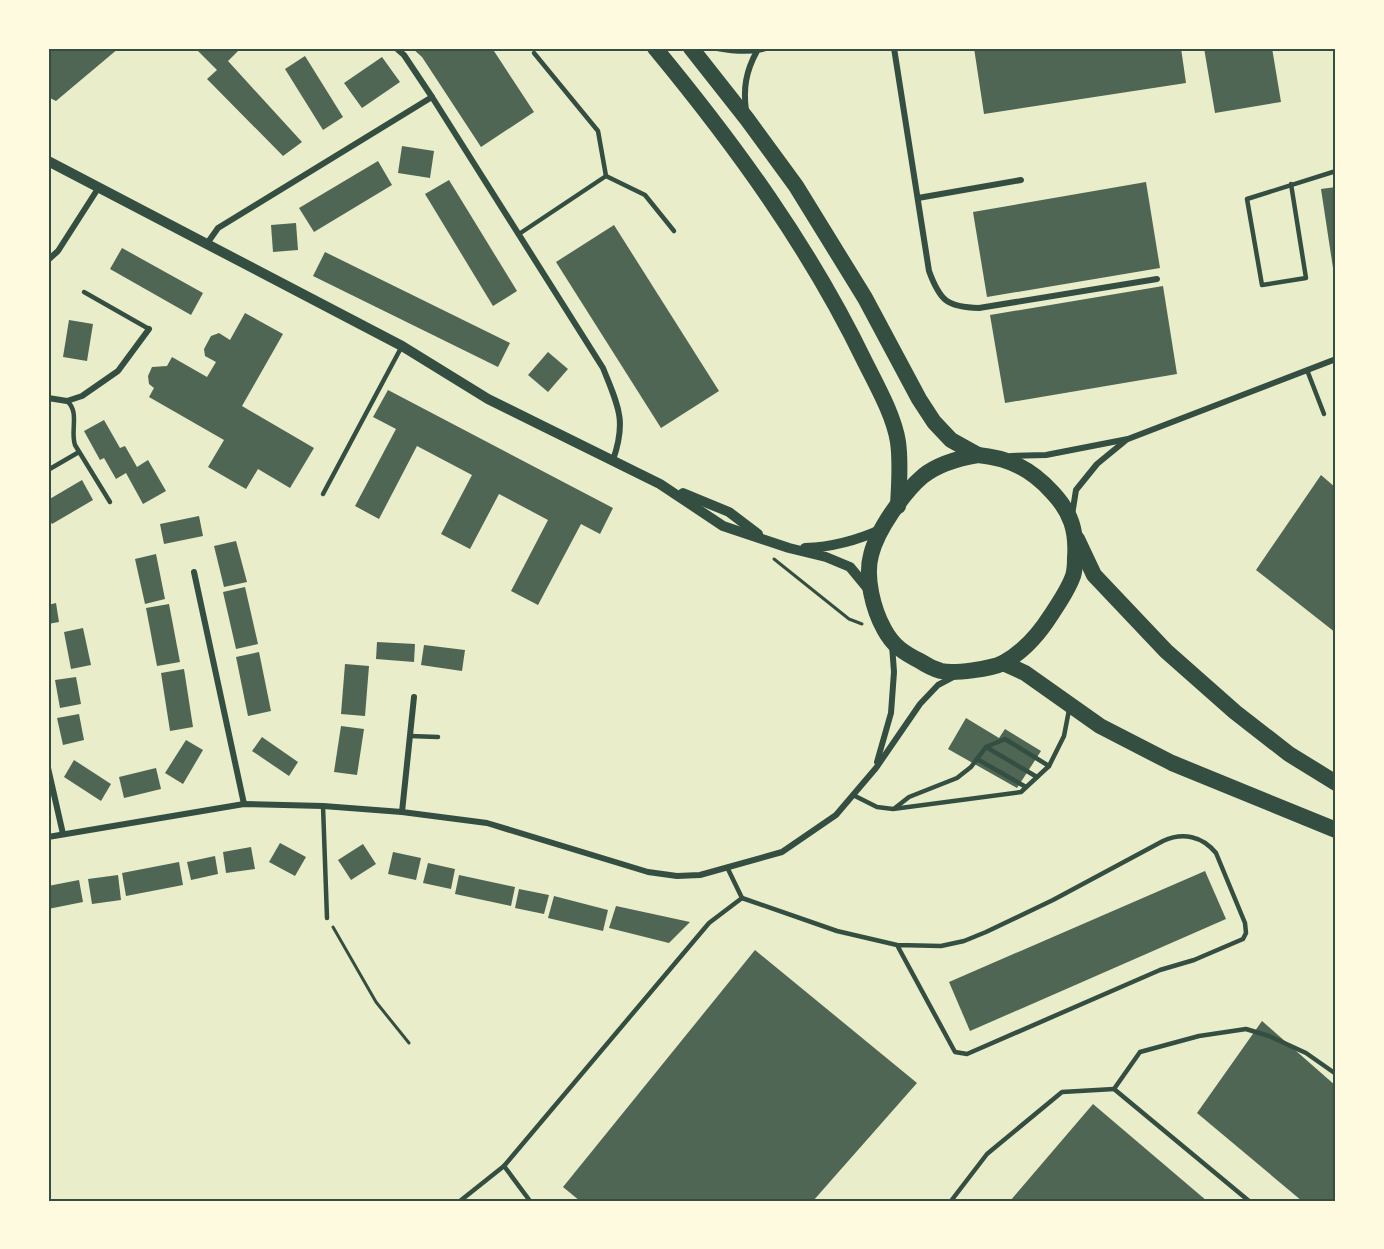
<svg xmlns="http://www.w3.org/2000/svg" width="1384" height="1249" font-family="'PT Serif',serif">
<style>
.building{fill:#4f6655}
.lines{fill:none;stroke-linecap:round;stroke-linejoin:round}
.path{stroke:#344e41;stroke-width:3}
.service{stroke:#344e41;stroke-width:4.5}
.minor{stroke:#344e41;stroke-width:6}
.tertiary{stroke:#344e41;stroke-width:10}
.trunk{stroke:#344e41;stroke-width:16}
.neatline{fill:none;stroke:#344e41;stroke-width:2}
</style>
<rect width="100%" height="100%" fill="#e9edc9"/>
<g class="building">
<polygon points="48,48 119,48 56,101 48,97"/>
<polygon points="195,48 241,48 228,61 302,142 283,156 207,79 217,70"/>
<polygon points="412,48 492,48 534,112 481,147 422,57"/>
<polygon points="974,48 1181,48 1186,83 984,114"/>
<polygon points="1204,48 1272,48 1281,102 1215,113"/>
<polygon points="305,56 343,117 323,130 285,69"/>
<polygon points="382,57 400,82 362,108 344,83"/>
<polygon points="402,146 434,151 430,178 398,173"/>
<polygon points="378,161 392,185 314,232 299,208"/>
<polygon points="449,180 517,291 493,306 425,194"/>
<polygon points="1146,182 1160,268 987,297 973,212"/>
<polygon points="1336,187 1336,267 1333,268 1321,189"/>
<polygon points="296,223 298,250 273,252 271,225"/>
<polygon points="614,225 719,391 661,428 556,262"/>
<polygon points="122,248 203,293 191,315 110,269"/>
<polygon points="325,252 510,343 498,367 313,276"/>
<polygon points="1163,286 1177,374 1005,403 990,315"/>
<polygon points="245,313 283,334 242,406 314,448 290,488 258,469 246,489 208,467 224,440 149,397 154,388 149,384 148,376 152,367 167,366 172,357 207,377 216,362 205,356 204,349 211,336 219,333 230,340"/>
<polygon points="69,320 93,324 87,361 63,357"/>
<polygon points="548,352 568,369 548,392 528,375"/>
<polygon points="388,390 613,508 600,534 581,524 538,605 511,591 548,520 499,494 470,549 441,534 472,475 417,446 379,519 355,506 396,429 373,417"/>
<polygon points="104,420 120,448 125,446 137,467 148,460 166,491 143,504 126,473 116,479 104,458 100,460 84,431"/>
<polygon points="1321,475 1336,488 1336,633 1256,570"/>
<polygon points="82,480 93,500 52,524 48,518 48,500"/>
<polygon points="199,516 203,536 164,544 160,524"/>
<polygon points="236,541 247,582 224,587 214,546"/>
<polygon points="156,554 165,599 145,604 135,559"/>
<polygon points="245,587 258,644 236,649 223,592"/>
<polygon points="56,603 59,622 48,624 48,605"/>
<polygon points="169,604 180,662 157,666 146,608"/>
<polygon points="83,628 91,665 71,669 64,632"/>
<polygon points="377,642 415,644 414,662 376,659"/>
<polygon points="424,645 465,650 462,671 421,665"/>
<polygon points="259,652 271,711 248,716 236,657"/>
<polygon points="345,664 369,666 365,716 341,714"/>
<polygon points="184,669 193,727 170,731 161,673"/>
<polygon points="76,677 81,704 60,708 55,680"/>
<polygon points="79,714 84,740 63,745 57,718"/>
<polygon points="966,718 999,738 1005,729 1041,751 1017,788 948,749"/>
<polygon points="341,726 364,729 357,775 334,772"/>
<polygon points="262,737 298,762 289,776 252,751"/>
<polygon points="186,740 203,750 183,784 165,773"/>
<polygon points="74,760 111,784 101,801 64,777"/>
<polygon points="156,768 161,789 124,798 119,777"/>
<polygon points="280,843 306,857 295,876 269,862"/>
<polygon points="363,844 376,864 351,880 338,860"/>
<polygon points="251,847 255,869 226,873 223,852"/>
<polygon points="393,852 421,858 416,880 388,874"/>
<polygon points="215,856 218,874 191,880 187,862"/>
<polygon points="179,862 183,885 126,896 122,873"/>
<polygon points="428,863 455,869 451,889 423,883"/>
<polygon points="1205,871 1226,919 970,1031 949,982"/>
<polygon points="118,875 121,900 92,904 88,879"/>
<polygon points="459,875 515,887 511,906 455,894"/>
<polygon points="79,880 83,902 48,909 48,886"/>
<polygon points="519,889 549,895 544,914 515,908"/>
<polygon points="554,896 608,910 603,931 548,918"/>
<polygon points="616,906 690,922 669,943 609,928"/>
<polygon points="755,950 917,1083 813,1201 580,1201 563,1187"/>
<polygon points="1262,1021 1336,1086 1336,1201 1302,1201 1197,1113"/>
<polygon points="1093,1104 1207,1201 1010,1201"/>
</g>
<g class="lines">
<g class="path">
<polyline points="774,559 849,619 862,624"/>
<polyline points="333,927 376,1002 409,1043"/>
</g>
<g class="service">
<polyline points="534,53 598,131 606,176"/>
<polyline points="1291,184 1306,278 1262,285 1247,199 1336,171"/>
<polyline points="519,234 606,176 645,195 674,231"/>
<polyline points="84,292 149,329"/>
<polyline points="1307,370 1324,414"/>
<path d="M 67,401 C 80,412 70,431 75,445 L 110,502"/>
<polyline points="48,470 79,452"/>
<polyline points="323,494 402,346"/>
<polyline points="410,736 438,737"/>
<polyline points="986,747 1037,777"/>
<polyline points="977,759 1026,787"/>
<polyline points="853,795 877,807 893,809 1021,792 1049,766 1064,736 1069,710"/>
<polyline points="323,806 327,918"/>
<polyline points="895,808 909,797 957,778 971,767 986,747 1005,739 1049,766"/>
<path d="M 742,898 L 837,931 L 897,945 L 955,1052 L 967,1054 L 1160,970 L 1194,960 L 1243,939 L 1246,933 L 1245,923 L 1216,853 C 1202,836 1183,832 1163,841 L 1053,900 L 986,932 L 964,941 L 941,946 L 897,945"/>
<polyline points="460,1201 504,1166"/>
<polyline points="530,1201 504,1166 709,923 742,898 727,867"/>
<polyline points="951,1201 987,1154 1062,1092 1114,1089"/>
<polyline points="1249,1201 1114,1089 1140,1052 1199,1036 1246,1029 1269,1036 1306,1053 1336,1074"/>
</g>
<g class="minor">
<path d="M 396,48 L 404,55 L 432,97 L 603,368 C 618,406 627,420 613,460"/>
<path d="M 717,48 C 733,51 750,53 766,48"/>
<path d="M 894,48 L 929,271 C 940,301 947,307 979,308 L 1157,279"/>
<path d="M 746,111 C 743,88 746,71 757,51"/>
<polyline points="918,198 1021,180"/>
<polyline points="206,245 218,228 432,97"/>
<polyline points="48,260 58,251 99,187"/>
<polyline points="48,398 67,401 82,396 118,371 149,329"/>
<polyline points="1011,456 1046,455 1128,439 1336,359"/>
<polyline points="1072,515 1076,490 1097,464 1125,441"/>
<polyline points="194,572 244,804"/>
<polyline points="877,762 891,713 894,672 892,645"/>
<polyline points="48,768 63,834"/>
<polyline points="402,812 414,697"/>
<polyline points="48,837 244,804 323,806 402,812 487,823 648,872 677,876 700,875 782,852 836,815 876,768 920,704 938,685 955,676"/>
</g>
<g class="tertiary">
<polyline points="48,161 402,346 488,399 660,484 723,526 789,548 826,557 850,567 869,590"/>
<polyline points="683,493 729,512 758,534"/>
<path d="M 805,548 C 833,547 856,541 882,529"/>
</g>
<g class="trunk">
<path d="M 655,48 C 736,146 810,248 865,362 C 877,386 894,416 898,442 C 901,463 899,485 898,506"/>
<polyline points="691,48 747,119 796,186 865,298 919,399 934,422 951,440 978,455"/>
<path d="M 978,455 C 1009,458 1031,469 1052,492 C 1071,512 1077,531 1075,558 C 1075,564 1075,570 1073,576 C 1068,590 1059,603 1051,615 C 1039,634 1023,652 1003,663 C 991,669 954,674 941,671 C 934,669 926,665 920,661 C 904,653 893,646 884,629 C 873,609 865,577 871,555 C 877,530 904,492 923,476 C 938,464 960,458 978,455 Z"/>
<polyline points="1077,539 1094,575 1166,651 1235,712 1289,754 1336,783"/>
<polyline points="1003,663 1025,673 1100,726 1172,763 1336,830"/>
</g>
</g>
<rect width="1384" height="1249" fill="none" stroke="#fefae0" stroke-width="99"/>
<rect x="50" y="50" width="1284" height="1150" class="neatline"/>
</svg>
